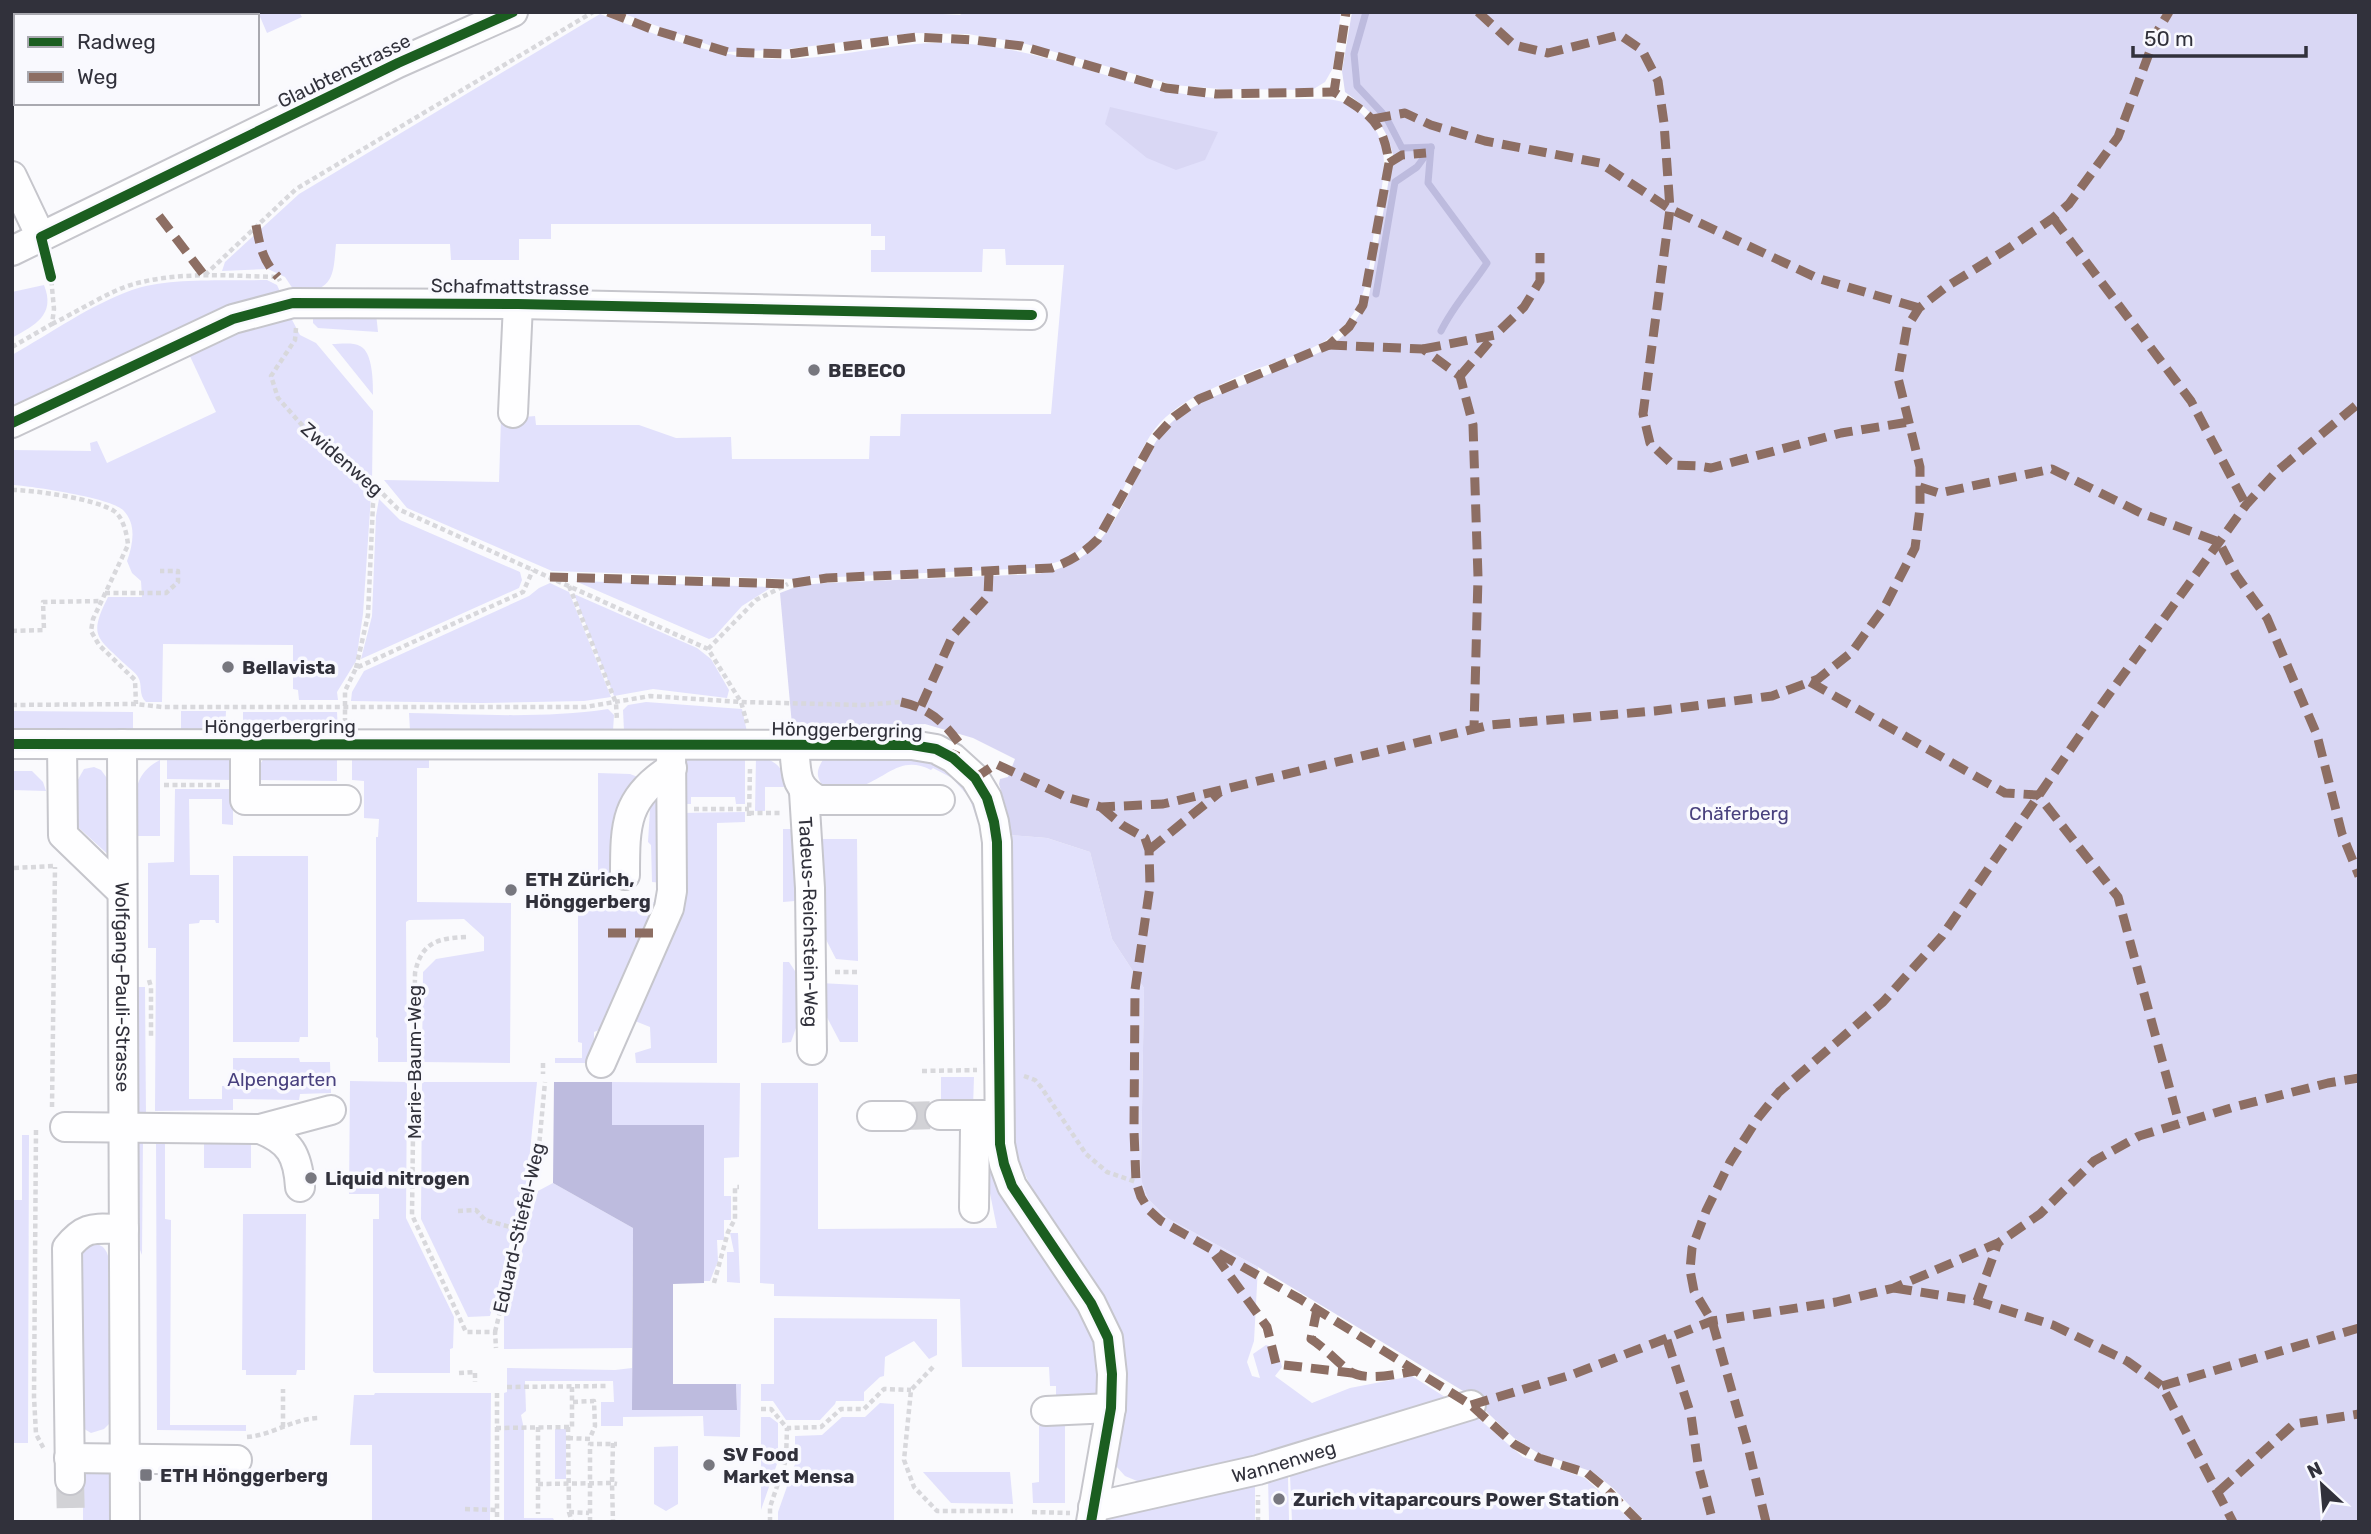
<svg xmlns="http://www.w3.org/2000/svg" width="2371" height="1534" font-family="Rubik,sans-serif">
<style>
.green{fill:#e2e1fc}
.forest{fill:#d9d7f4}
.water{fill:#bdbbde}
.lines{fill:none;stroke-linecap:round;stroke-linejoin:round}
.stream{stroke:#bdbbde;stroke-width:7}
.minor-tunnel{stroke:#d2d2d6;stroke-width:28;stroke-dasharray:28 14;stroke-linecap:butt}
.minor-casing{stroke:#c6c6cc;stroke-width:32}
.path{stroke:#d8d8dc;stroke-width:4.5;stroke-dasharray:5 3.5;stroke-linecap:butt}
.minor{stroke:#fefeff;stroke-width:28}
.quiet{stroke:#8d6e63;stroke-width:9;stroke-dasharray:18 9;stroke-linecap:butt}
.cycleway-casing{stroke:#f9f9fe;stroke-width:15}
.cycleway{stroke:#1b5e20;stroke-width:10}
.poi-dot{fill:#77777f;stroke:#f9f9fe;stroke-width:2.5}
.labels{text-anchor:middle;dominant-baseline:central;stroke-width:7;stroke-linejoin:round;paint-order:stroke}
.street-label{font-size:19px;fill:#31313b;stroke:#f9f9fe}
.poi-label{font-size:19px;font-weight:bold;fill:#31313b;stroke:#f9f9fe;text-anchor:start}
.park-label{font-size:19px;fill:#49417e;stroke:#f9f9fe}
</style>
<rect width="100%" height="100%" fill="#fafafd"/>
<g class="green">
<polygon points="258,12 299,12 302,17 267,33"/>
<polygon points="619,12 908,12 960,15 964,12 1341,12 1333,68 1325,82 1312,90 1220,89 1174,85 1026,44 968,34 915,33 788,49 728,52"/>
<path d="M 600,14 C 661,37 727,62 793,59 C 853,56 910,38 970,44 C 1051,51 1125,88 1206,97 C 1236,101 1268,99 1298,99 C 1315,99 1332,97 1348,104 C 1354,107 1360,112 1365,117 C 1396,145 1381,188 1375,224 C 1371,250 1370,283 1357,307 C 1335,350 1284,357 1244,374 C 1229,380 1214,388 1199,395 C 1180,404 1161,418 1150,436 C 1125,475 1113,535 1068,558 C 1057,563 1045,565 1034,568 L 793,579 L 552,571 L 407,508 L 384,480 L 499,482 L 501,419 L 535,416 L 536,425 L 639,425 L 676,438 L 731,437 L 732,459 L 869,459 L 870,436 L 900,436 L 901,414 L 1051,414 L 1064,265 L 1006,265 L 1005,249 L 983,249 L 982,272 L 871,272 L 871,250 L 885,250 L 885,236 L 871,236 L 871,224 L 551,224 L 551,239 L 519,239 L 519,260 L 451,260 L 450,244 L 336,244 C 333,278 334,288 297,295 L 285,277 L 268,269 L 222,271 L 225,262 L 299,194 Z"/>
<path d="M 267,280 L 277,285 L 282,296 L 12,411 L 12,355 C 51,333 90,305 132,290 C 168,277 228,281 267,280 Z"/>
<path d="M 44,285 C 56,315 35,325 12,338 L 12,292 Z"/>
<polygon points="376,313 378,332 318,328 313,323 313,315"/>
<path d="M 290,316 L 300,335 L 316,343 L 373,411 L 372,481 L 363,614 L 356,661 L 337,692 L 338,700 L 299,700 L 298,690 L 293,689 L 293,645 L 163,644 L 162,702 L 146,702 C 138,695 143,685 138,677 C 136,673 130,669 126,665 C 97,637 88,637 108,597 L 142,597 L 141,581 L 132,573 L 127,561 C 133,544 137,524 123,510 C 111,498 32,486 12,485 L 12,450 L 91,451 L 90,443 L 97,441 L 107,463 L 216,412 L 188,352 L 242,329 Z"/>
<path d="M 332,344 C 340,344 353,342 360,346 C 373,352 373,383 373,395 Z"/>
<polygon points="379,499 400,520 520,572 522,580 519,588 361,659 372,616 376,516"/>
<polygon points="575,581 772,587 742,606 714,637 709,639"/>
<polygon points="550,583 569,592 611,697 584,701 482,703 351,701 352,692 364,671 529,596 539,588"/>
<polygon points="574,594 697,648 711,659 729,690 727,698 653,689 614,696"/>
<polygon points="646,702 742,709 747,732 624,731 623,710 628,705"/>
<path d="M 608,709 L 614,715 L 613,731 L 410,731 L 409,713 C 475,714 543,719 608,709 Z"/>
<polygon points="12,711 133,712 133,730 12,730"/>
<polygon points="181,711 226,711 225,731 181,731"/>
<polygon points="243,712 337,712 338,731 243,731"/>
<polygon points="352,755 429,756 429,768 417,768 417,902 511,903 510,1063 422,1062 423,972 436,959 484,951 484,937 464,919 409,920 406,922 407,1062 378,1062 378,1038 376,1037 376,837 378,837 379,819 364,818 364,781 352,780"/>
<polygon points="167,756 228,757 231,760 234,780 167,779"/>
<polygon points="337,756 337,781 259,780 259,766 264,758"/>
<polygon points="685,756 745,757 745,804 736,804 735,797 691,797 691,804 679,804"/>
<path d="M 756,757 C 774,758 785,768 786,787 L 765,787 L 765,811 L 755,811 Z"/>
<path d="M 825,757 L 916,757 L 931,760 L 968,785 L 983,821 L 988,1064 L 983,1064 L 982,833 L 969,797 L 952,778 L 933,768 L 931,770 C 902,755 888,776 864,785 C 853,789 836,787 825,788 C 814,776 817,768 825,757 Z"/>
<path d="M 160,760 L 160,836 L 135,836 C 134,807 129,775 160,760 Z"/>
<polygon points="94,767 101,770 109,781 114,860 78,827 76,783 84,769"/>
<polygon points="12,771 32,771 43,782 46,791 12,790"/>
<polygon points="598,773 630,774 643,779 613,838 613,882 598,882"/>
<polygon points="657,788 665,883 652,882 651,845 648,842 650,809"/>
<polygon points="175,789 233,789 233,825 222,824 222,799 189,799 190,875 219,875 219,923 216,923 215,920 200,920 199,923 189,924 189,1099 222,1099 222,1086 233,1086 233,1058 299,1058 300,1062 330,1062 331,1093 300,1094 299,1100 233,1099 233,1110 155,1111 156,948 148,948 148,863 174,862"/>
<polygon points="745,812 745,822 717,823 717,1063 636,1063 635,1053 651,1048 650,1027 635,1021 679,813"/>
<polygon points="783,829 795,829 802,893 795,901 783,902"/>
<polygon points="1010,835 1047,838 1090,852 1112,939 1144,988 1141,1170 1145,1190 1148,1199 1167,1218 1258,1267 1254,1341 1247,1362 1252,1376 1260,1378 1253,1354 1266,1345 1277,1349 1282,1367 1275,1376 1312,1403 1350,1388 1412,1376 1478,1418 1523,1457 1585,1478 1633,1522 1292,1522 1290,1475 1166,1482 1137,1481 1125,1476 1116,1466 1113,1456 1126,1390 1124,1340 1103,1294 1033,1192 1020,1163 1014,1142 1009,1070"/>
<polygon points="822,839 857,839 858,961 836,959 818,924 822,891"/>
<polygon points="233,856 308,856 308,1037 300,1037 299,1042 233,1042"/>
<polygon points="663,902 611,1025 594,1032 594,1063 555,1063 555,1058 582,1058 582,1043 578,1042 578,903"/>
<polygon points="783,962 789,962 801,980 802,1011 791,1042 782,1043"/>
<polygon points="820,983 858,985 858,1042 840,1042 820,1004"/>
<polygon points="134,987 145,987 146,1118 138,1114 134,1108"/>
<polygon points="941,1077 974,1077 973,1108 941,1108"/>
<polygon points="350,1081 407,1082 406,1218 454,1317 453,1348 450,1349 450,1373 375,1373 373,1371 373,1219 379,1219 379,1194 349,1194"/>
<polygon points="422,1082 537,1082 527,1181 490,1316 468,1317 421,1219"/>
<polygon points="612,1082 740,1083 739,1157 724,1158 724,1196 731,1196 731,1220 724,1220 724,1240 717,1240 718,1261 710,1281 704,1281 704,1126 612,1125"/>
<polygon points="761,1083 818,1083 818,1229 997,1228 983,1159 988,1131 1095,1334 1101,1396 1056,1396 1056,1386 1050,1386 1049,1367 962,1367 960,1299 774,1296 774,1284 760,1283"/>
<polygon points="22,1135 29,1135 28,1443 12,1443 12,1200 22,1200"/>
<polygon points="156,1136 165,1136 165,1219 171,1220 170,1425 246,1425 246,1431 157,1430"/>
<rect x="204" y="1136" width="47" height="32"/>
<polygon points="143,1137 142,1255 133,1232 133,1141"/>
<polygon points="553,1183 633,1228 632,1348 504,1349 504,1317 538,1191"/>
<polygon points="243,1214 306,1214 305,1370 297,1370 296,1375 246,1375 246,1370 242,1370"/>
<polygon points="730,1233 738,1233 740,1283 727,1282 727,1252 734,1252"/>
<path d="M 90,1243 C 100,1244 105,1246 108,1256 L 110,1423 L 104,1429 L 91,1433 L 81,1427 L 77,1252 Z"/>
<polygon points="774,1318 937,1319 937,1355 929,1359 914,1341 885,1357 884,1376 880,1377 864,1392 864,1401 836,1401 835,1404 820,1420 786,1420 773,1401 761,1401 761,1384 774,1384"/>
<polygon points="507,1368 615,1370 632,1368 633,1410 737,1409 736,1384 741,1384 740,1437 704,1436 703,1416 623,1417 623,1426 601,1426 601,1402 614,1402 613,1381 525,1381 526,1411 521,1415 524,1429 524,1518 553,1518 555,1522 504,1522 504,1393 507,1392"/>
<polygon points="375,1393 491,1393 490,1522 372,1522 372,1445 350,1445 354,1395 374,1395"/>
<polygon points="880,1403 894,1404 894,1522 778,1522 778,1512 795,1464 795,1436 822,1435 842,1417 865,1417"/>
<polygon points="761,1417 770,1417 778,1423 778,1461 761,1510"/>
<polygon points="1039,1426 1065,1426 1065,1503 1033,1503 1032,1483 1039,1482"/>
<rect x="555" y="1429" width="11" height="50"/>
<polygon points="678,1446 678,1504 666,1511 654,1504 654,1447"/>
<polygon points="923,1472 1010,1472 1013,1504 951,1503"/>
<polygon points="83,1473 112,1473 111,1522 83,1522"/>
<polygon points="1268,1477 1288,1477 1289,1520 1269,1521"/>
<polygon points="1255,1478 1255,1522 1110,1522 1108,1517"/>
</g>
<g class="forest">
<path d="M 1352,12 L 2359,12 L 2359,1522 L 1645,1522 L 1614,1489 L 1593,1472 L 1538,1453 L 1514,1438 L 1468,1394 L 1258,1267 L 1167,1218 L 1148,1199 L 1142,1182 L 1141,1170 L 1144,988 L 1112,939 L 1090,852 L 1047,838 L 1010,835 L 1007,811 L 999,784 L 1000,779 L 1008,777 L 1015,759 L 973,738 L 925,724 L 889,727 L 792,725 L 780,593 L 801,585 L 826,583 L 1037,574 C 1101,565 1117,515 1143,465 C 1151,449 1160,432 1173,421 C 1195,403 1220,394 1245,384 C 1273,372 1301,361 1329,348 C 1348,333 1359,318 1369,296 L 1393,155 C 1387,124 1369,110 1345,92 L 1342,71 Z"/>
<polygon points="1110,107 1218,132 1205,160 1176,170 1147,158 1105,124"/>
</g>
<polygon class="water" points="554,1082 612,1082 612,1125 704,1125 704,1283 673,1284 673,1384 736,1384 737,1410 632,1410 633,1228 553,1183"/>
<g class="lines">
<g class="stream">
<polyline points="1366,12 1354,54 1357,86 1386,117 1402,148 1431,147"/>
<path d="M 1431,147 L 1428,183 L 1487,263 C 1472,286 1453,306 1441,331"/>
<polyline points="1376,294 1395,182 1417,167 1431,148"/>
</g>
<g class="minor-tunnel">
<polyline points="902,1116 940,1115"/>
<polyline points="70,1480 71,1522"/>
</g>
<defs>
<g id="minor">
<polyline points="12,176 41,237"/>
<polyline points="12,251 398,63 513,12"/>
<polyline points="513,413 518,304"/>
<polyline points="12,423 233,319 293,303 518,304 1032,315"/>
<polyline points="12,744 912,745 936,749 953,758 975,778 987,798 994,822 997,842 1000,1144 1004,1164 1012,1186 1091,1303 1108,1338 1112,1374 1111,1408 1091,1522"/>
<polyline points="62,744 63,835 122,892"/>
<path id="s1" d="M 122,744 L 125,1522"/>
<polyline points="245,744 245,800 346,800"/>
<path d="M 794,746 C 797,773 793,786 818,800 L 940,800"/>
<path id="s2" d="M 804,792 L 810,888 L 812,1050"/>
<path d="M 625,875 C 625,824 625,797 672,768"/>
<polyline points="601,1063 669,908 672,891 671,745"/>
<polyline points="940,1115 997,1115"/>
<polyline points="872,1116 902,1116"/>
<polyline points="65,1127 260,1129 331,1110"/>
<path d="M 260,1129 C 290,1141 298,1155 300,1187"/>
<polyline points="974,1208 975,1128 980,1115"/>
<polyline points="1046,1411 1111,1408"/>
<polyline points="69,1458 237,1460"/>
<path d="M 70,1480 L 67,1248 C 86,1224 95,1229 124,1229"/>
<path id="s3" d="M 1093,1507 L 1258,1470 L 1471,1405"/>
</g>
</defs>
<use href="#minor" class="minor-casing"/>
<g class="path">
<polyline points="205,275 296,189 593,12"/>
<path d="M 52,324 C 75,313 111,290 134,284 C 181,271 231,276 278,277 L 280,281"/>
<polyline points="296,328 295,340 271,376 278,398 317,442 377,488 398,509 708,649 741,702 747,723"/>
<polyline points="12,347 52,324 54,309 51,277"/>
<path d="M 12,490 C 35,490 96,499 114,511 C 123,517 127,534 128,545 L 93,619 L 91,631 L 99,645 L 135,680 L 136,704"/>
<polyline points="569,586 616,703 617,721"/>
<polyline points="105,593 166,593 178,582 178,571 160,571"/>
<polyline points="12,631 44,630 43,602 101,601"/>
<polyline points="708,649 756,600 788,584"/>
<polyline points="356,668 368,615 373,504 377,488"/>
<polyline points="12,705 136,704 162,707 585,707 650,696 741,702 862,705 901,702"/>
<polyline points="345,723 345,691 356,668 523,592 533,570"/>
<polyline points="164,785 222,785"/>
<polyline points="694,809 749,809"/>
<polyline points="749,813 783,813"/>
<polyline points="749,816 750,769"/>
<polyline points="14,868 55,866"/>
<path d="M 466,937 C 437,938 421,943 415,973 L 412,1215 L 466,1332 L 495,1332 L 496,1348"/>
<polyline points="835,972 858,972"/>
<polyline points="149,980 151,987 151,1038"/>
<polyline points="543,1063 543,1074"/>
<polyline points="922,1071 977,1070"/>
<polyline points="1024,1076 1035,1080 1041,1087 1086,1154 1107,1172 1136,1182"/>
<polyline points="52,1107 55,867"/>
<polyline points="36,1130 34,1397 36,1434 44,1449"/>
<polyline points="458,1211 476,1210 485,1220 521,1230"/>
<polyline points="714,1283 728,1232 735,1219 735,1187 739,1187"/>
<polyline points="495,1332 538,1157 545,1082"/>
<polyline points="933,1367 911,1390 904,1460 914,1487 937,1511 1013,1511"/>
<polyline points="459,1373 475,1372 475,1382"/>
<polyline points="507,1387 608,1386"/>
<polyline points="572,1387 572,1402"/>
<polyline points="497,1393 497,1522"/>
<polyline points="761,1409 771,1409 787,1428 821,1427 841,1409 864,1409 884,1389 911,1390"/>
<polyline points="283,1427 283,1389"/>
<polyline points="538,1427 538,1514"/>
<polyline points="568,1427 569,1512 572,1522"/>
<polyline points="496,1428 572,1427 572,1402 594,1401 595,1426 590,1438"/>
<path d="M 247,1437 C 273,1435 294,1418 320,1418"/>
<polyline points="568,1438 590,1439"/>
<polyline points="613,1443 612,1483 617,1484"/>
<polyline points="538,1484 612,1483 613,1522"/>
<polyline points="465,1509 497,1510"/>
<polyline points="569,1512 589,1513"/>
<polyline points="1032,1512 1070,1513"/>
<polyline points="590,1522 590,1444 617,1444"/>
<polyline points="770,1522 770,1507 786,1460 787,1428"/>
<polyline points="1258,1522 1258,1495"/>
</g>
<use href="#minor" class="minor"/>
<g class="quiet">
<polyline points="608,12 651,29 728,52 788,54 916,37 973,40 1022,46 1166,88 1216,94 1334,92"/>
<polyline points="1478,12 1514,45 1548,53 1620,35 1642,50 1658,81 1664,123 1670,209 1643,414 1650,443 1673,465 1699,466 1711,468 1841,433 1909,422"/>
<polyline points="1373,119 1405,113 1431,125 1485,141 1600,163 1670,209 1817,278 1919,308"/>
<polyline points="1389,163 1402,155 1426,153"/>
<polyline points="159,216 204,275"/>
<polyline points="2053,218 2191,401 2246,505"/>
<path d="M 256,225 C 260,247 263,261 278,277"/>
<polyline points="1329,345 1423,349 1460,376 1473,425 1478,577 1474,728"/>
<polyline points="1423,349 1495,335 1524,307 1540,281 1540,253"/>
<polyline points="1460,376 1495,335"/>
<polyline points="1920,487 1939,493 2052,469 2141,513 2219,542 2236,575 2267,618 2317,735 2342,834 2359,876"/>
<path d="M 550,577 L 788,584 L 827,578 L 1052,568 C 1071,561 1084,553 1098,539 L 1153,440 L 1174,417 L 1199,399 L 1329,345 L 1349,327 L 1363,305 L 1389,163 C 1383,119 1368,114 1334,92 L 1346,12"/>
<polyline points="1810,682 2005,793 2038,795 2118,897 2179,1123"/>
<path d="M 901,702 C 928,708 943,721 959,743 L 953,758"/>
<polyline points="921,706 953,635 988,596 989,572"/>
<polyline points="975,778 996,764 1066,797 1101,807 1163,804 1490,725 1655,711 1772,696 1818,679 1852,652 1885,606 1915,548 1920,508 1920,467 1898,378 1907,327 1919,308 1946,287 2009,248 2053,218 2069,204 2118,137 2157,32 2169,12"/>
<polyline points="1101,807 1122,825 1145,838 1149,850 1150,886 1135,990 1134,1131 1136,1182 1141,1197 1149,1210 1161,1221 1300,1299 1471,1405 1514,1444 1539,1458 1587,1473 1605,1488 1639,1522"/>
<polyline points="1149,850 1220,792"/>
<polyline points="608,933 658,933"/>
<polyline points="1215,1255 1267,1327 1276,1364 1352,1373"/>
<polyline points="1894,1288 1977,1301 2053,1325 2127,1361 2162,1386 2233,1522"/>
<polyline points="1977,1301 1998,1243"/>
<path d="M 1317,1309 L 1311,1339 C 1325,1348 1336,1361 1349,1371 C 1365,1382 1398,1374 1415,1371"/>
<polyline points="1667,1340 1691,1415 1698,1464 1713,1522"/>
<polyline points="2162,1386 2359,1328"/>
<polyline points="1471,1405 1571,1375 1712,1321 1836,1302 1894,1288 1998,1243 2040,1214 2094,1161 2139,1136 2234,1107 2328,1083 2359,1078"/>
<polyline points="2218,1492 2294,1424 2359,1414"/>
<polyline points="1766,1522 1749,1451 1712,1321 1694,1291 1690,1270 1692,1248 1706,1211 1730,1162 1758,1118 1779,1092 1883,1002 1942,936 2094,715 2246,505 2276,472 2359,403"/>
</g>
<defs>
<g id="cycleway">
<polyline points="51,277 41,237 398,63 513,12"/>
<polyline points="12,423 233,319 293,303 518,304 1032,315"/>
<polyline points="12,744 912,745 936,749 953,758 975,778 987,798 994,822 997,842 1000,1144 1004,1164 1012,1186 1091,1303 1108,1338 1112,1374 1111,1408 1091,1522"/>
</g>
</defs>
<use href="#cycleway" class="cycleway-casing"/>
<use href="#cycleway" class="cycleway"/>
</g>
<g class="poi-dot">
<circle cx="814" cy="370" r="7"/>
<circle cx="228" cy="667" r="7"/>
<circle cx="511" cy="890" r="7"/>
<circle cx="311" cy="1178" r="7"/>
<circle cx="709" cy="1465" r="7"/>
<rect x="139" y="1468" width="14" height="14" rx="3.5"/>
<circle cx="1279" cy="1499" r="7"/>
</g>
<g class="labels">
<g class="street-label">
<text transform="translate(344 71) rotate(-26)">Glaubtenstrasse</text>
<text transform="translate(510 287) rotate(1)">Schafmattstrasse</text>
<text transform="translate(342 459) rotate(41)">Zwidenweg</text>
<text x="280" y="726">Hönggerbergring</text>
<text transform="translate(847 730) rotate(1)">Hönggerbergring</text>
<text stroke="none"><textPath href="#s2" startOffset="130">Tadeus-Reichstein-Weg</textPath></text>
<text stroke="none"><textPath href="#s1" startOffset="243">Wolfgang-Pauli-Strasse</textPath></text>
<text transform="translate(414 1062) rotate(-90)">Marie-Baum-Weg</text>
<text transform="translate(519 1228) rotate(-77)">Eduard-Stiefel-Weg</text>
<text stroke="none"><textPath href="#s3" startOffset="196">Wannenweg</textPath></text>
</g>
<g class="poi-label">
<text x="828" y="370">BEBECO</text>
<text x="242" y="667">Bellavista</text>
<text x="525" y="879">ETH Zürich,<tspan x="525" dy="22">Hönggerberg</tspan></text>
<text x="325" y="1178">Liquid nitrogen</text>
<text x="723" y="1454">SV Food<tspan x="723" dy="22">Market Mensa</tspan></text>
<text x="160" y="1475">ETH Hönggerberg</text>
<text x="1293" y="1499">Zurich vitaparcours Power Station</text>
</g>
<g class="park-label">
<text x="1739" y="813">Chäferberg</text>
<text x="282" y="1079">Alpengarten</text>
</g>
</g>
<rect width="2371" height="1534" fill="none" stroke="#31313b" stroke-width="28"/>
<rect x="14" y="14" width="245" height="91" fill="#f9f9fe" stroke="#a9a9b0" stroke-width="2"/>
<rect x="28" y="37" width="35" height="10" fill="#1b5e20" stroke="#a9a9b0" stroke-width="2"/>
<text x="77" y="49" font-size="21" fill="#31313b">Radweg</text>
<rect x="28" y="72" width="35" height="10" fill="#8d6e63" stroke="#a9a9b0" stroke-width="2"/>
<text x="77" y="84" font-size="21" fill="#31313b">Weg</text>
<g transform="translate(2322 1485) rotate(334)" stroke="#f9f9fe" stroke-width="5" paint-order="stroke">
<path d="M0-5L12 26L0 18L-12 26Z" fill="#31313b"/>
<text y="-10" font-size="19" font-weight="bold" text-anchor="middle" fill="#31313b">N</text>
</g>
<path d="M2133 46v10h173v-10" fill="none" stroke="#31313b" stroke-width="3.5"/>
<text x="2144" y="46" font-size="21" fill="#31313b" stroke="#f9f9fe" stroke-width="5" paint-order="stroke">50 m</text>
</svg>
